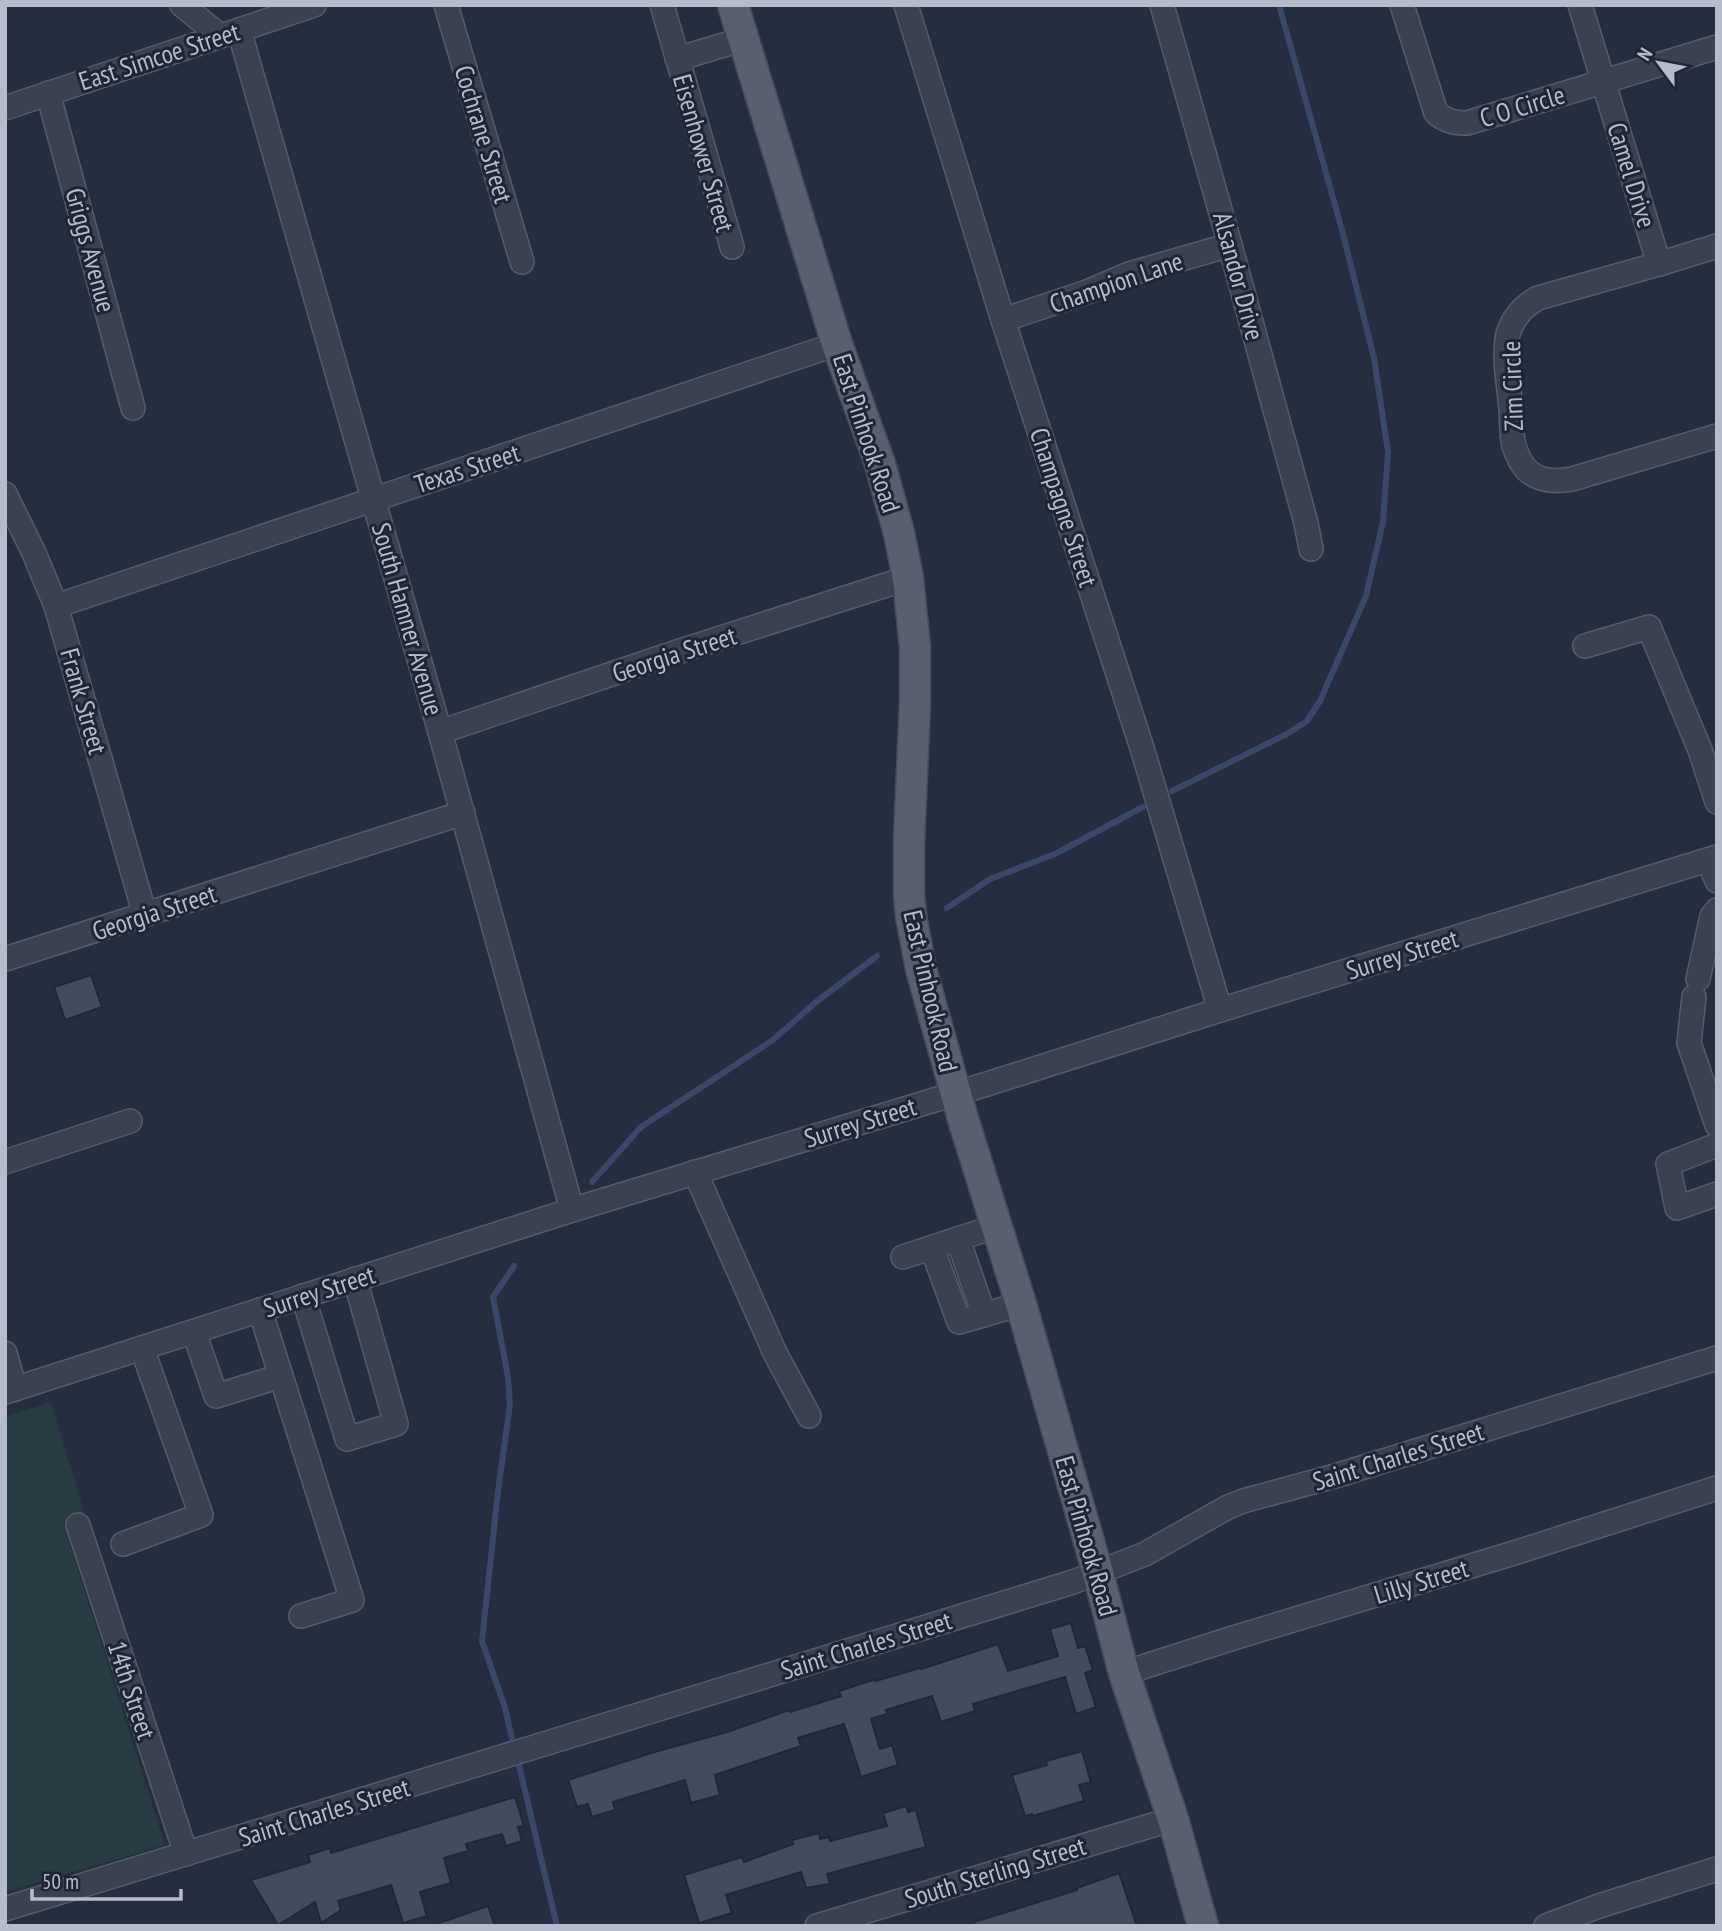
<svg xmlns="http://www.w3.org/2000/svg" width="1722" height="1931" font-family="'PT Sans Narrow',sans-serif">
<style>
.green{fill:#273c42}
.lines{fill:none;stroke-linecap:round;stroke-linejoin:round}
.stream{stroke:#394869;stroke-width:6}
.building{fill:#414c61;stroke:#202838;stroke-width:2}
.minor-casing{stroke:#545c6b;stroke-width:26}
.major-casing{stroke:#434a5a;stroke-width:33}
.minor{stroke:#3a4151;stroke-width:23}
.major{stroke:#585f71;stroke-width:30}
.labels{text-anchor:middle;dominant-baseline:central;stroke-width:6;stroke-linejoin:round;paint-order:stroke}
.street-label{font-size:26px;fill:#b6bccb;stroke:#1e2636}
</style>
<rect width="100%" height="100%" fill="#252e41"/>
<polygon class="green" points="51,1402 87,1522 65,1529 165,1845 5,1892 5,1417"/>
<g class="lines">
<g class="stream">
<polyline points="1172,791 1287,734 1307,721 1320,701 1366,596 1383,522 1388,452 1374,358 1342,230 1279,5"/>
<polyline points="947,908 990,879 1055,854 1143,807"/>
<polyline points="592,1182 641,1127 773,1040 816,1002 877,956"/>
<polyline points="514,1266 493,1297 508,1377 510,1405 498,1491 482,1641 505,1708 514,1747"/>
<polyline points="517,1757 557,1926"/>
</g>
</g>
<g class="building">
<polygon points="91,975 102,1007 65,1020 54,987"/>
<polygon points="1071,1623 1078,1648 1085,1646 1093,1670 1085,1673 1096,1707 1076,1714 1065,1677 973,1704 975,1711 941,1722 932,1696 886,1710 887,1714 871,1719 880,1749 892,1745 898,1765 861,1777 844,1724 798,1738 801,1746 715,1775 720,1795 691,1803 685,1780 613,1802 615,1810 592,1817 588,1804 577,1807 568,1780 651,1753 727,1732 789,1710 790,1712 841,1696 839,1691 876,1679 876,1681 920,1668 921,1669 998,1644 1008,1671 1058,1656 1050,1629"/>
<polygon points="1082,1751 1091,1782 1079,1785 1084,1801 1033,1816 1032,1814 1025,1816 1012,1775 1047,1765 1046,1761"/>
<polygon points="515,1797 524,1826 518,1827 522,1841 506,1846 502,1834 466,1844 468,1851 444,1858 451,1883 420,1892 427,1916 403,1923 391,1885 338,1901 341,1910 321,1923 315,1902 278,1925 251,1880 310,1862 308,1855 330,1848 331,1853"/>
<polygon points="906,1806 908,1812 916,1810 926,1847 827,1874 830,1884 806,1888 801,1872 726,1895 732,1913 699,1923 684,1875 742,1857 744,1862 793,1844 792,1840 819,1833 820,1839 829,1837 830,1841 887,1826 883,1813"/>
<polygon points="1119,1873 1137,1926 974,1926 974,1922 1077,1890 1077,1888"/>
<polygon points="488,1906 495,1926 440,1926 439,1923"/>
</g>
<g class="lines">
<defs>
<g id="minor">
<polyline points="182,5 220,36"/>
<polyline points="446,5 522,262"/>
<polyline points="662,5 732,247"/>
<polyline points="906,5 1003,320 1142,748 1220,1010"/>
<polyline points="1162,5 1230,245 1306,523 1311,549"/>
<path d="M 1402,5 L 1436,113 C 1446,121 1454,123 1467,123 L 1717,47"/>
<polyline points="1580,5 1659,264"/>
<polyline points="239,30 440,732 572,1210"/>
<polyline points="677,59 744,39"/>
<polyline points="48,93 133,408"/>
<polyline points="5,108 314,5"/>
<path d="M 1717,246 L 1659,264 L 1538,298 C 1523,306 1513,318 1508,334 C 1503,358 1509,385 1511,409 C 1512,421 1511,435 1514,446 C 1517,455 1520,463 1527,470 C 1540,482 1556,482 1572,479 L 1717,436"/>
<polyline points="1003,320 1087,292 1129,274 1230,245"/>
<polyline points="5,494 34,553 56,606 145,915"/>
<polyline points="56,606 837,344"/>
<polyline points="1585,646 1649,627 1700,750 1717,802"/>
<polyline points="440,732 677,652 908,578"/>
<polyline points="1708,860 1717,881"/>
<polyline points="5,959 463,813"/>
<polyline points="1698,979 1712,916 1717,910"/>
<polyline points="1694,997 1689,1043 1717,1125"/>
<polyline points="1717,1145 1668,1164 1677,1208 1717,1194"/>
<polyline points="5,1162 130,1121"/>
<polyline points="695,1172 775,1353 809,1416"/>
<polyline points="958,1239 984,1315"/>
<polyline points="932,1248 959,1322 1021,1304"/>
<polyline points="903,1257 997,1226"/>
<polyline points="303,1296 347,1439 396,1424 355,1279"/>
<polyline points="260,1310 281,1376"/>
<polyline points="194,1332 216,1396 281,1376 352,1600 301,1616"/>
<polyline points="5,1353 15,1389"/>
<polyline points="5,1392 572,1210 987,1084 1220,1010 1717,857"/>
<polyline points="78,1525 186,1854"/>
<polyline points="123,1544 201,1515 142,1348"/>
<polyline points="1124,1673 1230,1639 1514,1553 1717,1488"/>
<polyline points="5,1909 1073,1582 1145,1554 1228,1507 1243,1501 1335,1476 1717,1358"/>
<polyline points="817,1926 1173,1819"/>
<polyline points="1546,1926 1599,1906 1717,1869"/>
</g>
<polyline id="major" points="733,5 837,344 880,464 899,533 908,578 915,647 915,703 909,842 909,894 911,916 921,969 963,1119 1021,1304 1098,1573 1124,1673 1173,1819 1203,1926"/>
</defs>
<use href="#minor" class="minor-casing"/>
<use href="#major" class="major-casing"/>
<use href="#minor" class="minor"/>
<use href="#major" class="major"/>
</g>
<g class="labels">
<g class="street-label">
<text transform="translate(159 56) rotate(-18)">East Simcoe Street</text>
<text transform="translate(1522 106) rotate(-17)">C O Circle</text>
<text transform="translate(484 134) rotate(73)">Cochrane Street</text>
<text transform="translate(704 153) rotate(74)">Eisenhower Street</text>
<text transform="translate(1632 175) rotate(73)">Camel Drive</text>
<text transform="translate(91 250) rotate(75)">Griggs Avenue</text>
<text transform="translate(1239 276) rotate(75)">Alsandor Drive</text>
<text transform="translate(1116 282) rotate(-19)">Champion Lane</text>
<text transform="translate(1512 386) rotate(-92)">Zim Circle</text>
<text transform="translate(867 433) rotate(72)">East Pinhook Road</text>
<text transform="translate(467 468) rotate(-18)">Texas Street</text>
<text transform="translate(1064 507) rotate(72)">Champagne Street</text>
<text transform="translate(408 619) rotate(74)">South Hamner Avenue</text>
<text transform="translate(674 654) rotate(-18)">Georgia Street</text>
<text transform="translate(84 701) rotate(74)">Frank Street</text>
<text transform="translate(154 912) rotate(-18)">Georgia Street</text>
<text transform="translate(1402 954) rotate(-17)">Surrey Street</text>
<text transform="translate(931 991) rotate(77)">East Pinhook Road</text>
<text transform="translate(860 1122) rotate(-17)">Surrey Street</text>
<text transform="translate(319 1291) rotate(-18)">Surrey Street</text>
<text transform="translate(1398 1456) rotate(-17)">Saint Charles Street</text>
<text transform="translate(1087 1536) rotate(74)">East Pinhook Road</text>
<text transform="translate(1421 1581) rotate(-17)">Lilly Street</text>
<text transform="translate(866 1645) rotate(-17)">Saint Charles Street</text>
<text transform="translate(132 1690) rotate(72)">14th Street</text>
<text transform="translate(324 1812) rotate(-17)">Saint Charles Street</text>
<text transform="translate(995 1872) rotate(-17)">South Sterling Street</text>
</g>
</g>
<rect width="1722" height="1931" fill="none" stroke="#b6bccb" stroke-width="14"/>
<g transform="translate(1659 63) rotate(302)" stroke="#1e2636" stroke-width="5" paint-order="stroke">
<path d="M0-5L12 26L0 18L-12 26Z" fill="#b6bccb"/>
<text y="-10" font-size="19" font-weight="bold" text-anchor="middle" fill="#b6bccb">N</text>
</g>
<path d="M32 1889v10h149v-10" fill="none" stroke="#b6bccb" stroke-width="3.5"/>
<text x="42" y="1889" font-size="21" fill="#b6bccb" stroke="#1e2636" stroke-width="5" paint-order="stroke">50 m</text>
</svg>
